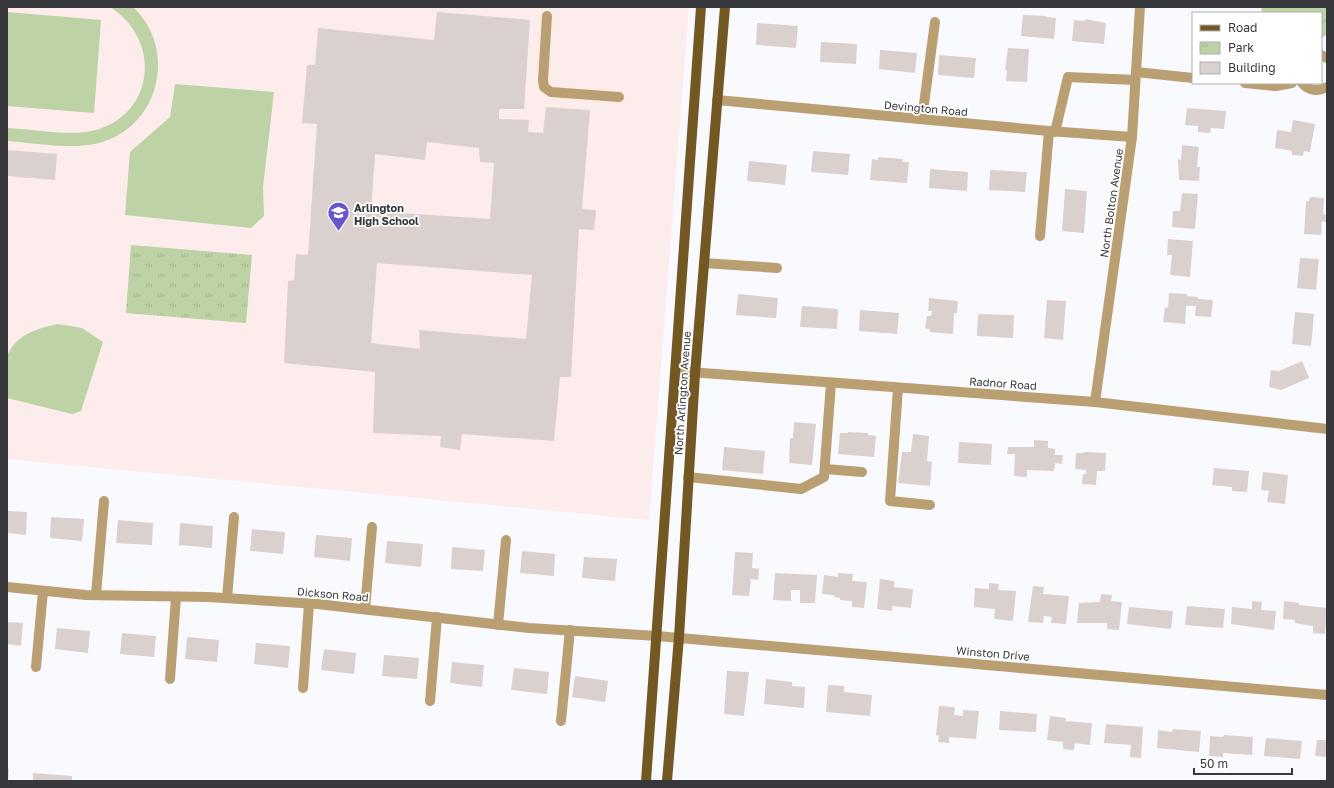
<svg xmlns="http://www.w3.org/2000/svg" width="1334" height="788" font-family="'Golos Text',sans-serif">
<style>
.education{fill:#fcecec}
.green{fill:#bdd2a5}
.forest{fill:url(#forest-crowns)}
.park{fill:url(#park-tufts)}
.building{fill:#dad1cf;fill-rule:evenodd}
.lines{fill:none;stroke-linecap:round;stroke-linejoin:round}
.minor{stroke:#ba9f72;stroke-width:10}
.major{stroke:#735824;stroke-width:10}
.labels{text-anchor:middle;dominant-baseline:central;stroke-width:3.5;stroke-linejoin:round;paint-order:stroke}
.street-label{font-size:11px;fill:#37383b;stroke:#fff}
.poi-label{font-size:11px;font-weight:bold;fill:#37383b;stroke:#fff;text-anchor:start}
</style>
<defs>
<pattern id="forest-crowns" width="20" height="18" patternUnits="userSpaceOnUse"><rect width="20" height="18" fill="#bdd2a5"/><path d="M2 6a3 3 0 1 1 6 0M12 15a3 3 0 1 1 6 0" fill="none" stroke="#a3b58f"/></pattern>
<pattern id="park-tufts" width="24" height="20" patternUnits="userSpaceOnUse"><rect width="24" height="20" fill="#bdd2a5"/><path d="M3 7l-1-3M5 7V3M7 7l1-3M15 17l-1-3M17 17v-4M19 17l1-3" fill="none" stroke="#a3b58f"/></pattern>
</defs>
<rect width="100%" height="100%" fill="#f9fafe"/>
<polygon class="education" points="7,7 689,7 649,520 7,459"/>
<g class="green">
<path d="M 110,7 L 133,7 C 178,49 160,127 99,143 C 72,150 35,143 7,141 L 7,128 C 32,129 73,137 96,130 C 156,113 161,39 110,7 Z"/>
<polygon points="7,12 101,20 94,113 7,106"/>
<polygon points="175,84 274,92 263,187 264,216 251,228 125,215 130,152 170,117"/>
<path d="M 58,324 L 82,328 L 103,342 L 81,411 L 72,414 L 7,398 C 7,387 4,366 7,357 C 14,335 38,328 58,324 Z"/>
</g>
<polygon class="forest" points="1262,7 1327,7 1327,34 1321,39 1321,13 1261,13"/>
<polygon class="park" points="131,245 252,255 246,323 126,313"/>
<g class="building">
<path d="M 437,12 L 530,20 L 524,109 L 499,109 L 499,119 L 529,120 L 528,132 L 543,133 L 546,107 L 590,110 L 582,209 L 596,210 L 594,230 L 579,229 L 571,377 L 560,377 L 554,441 L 462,434 L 460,450 L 440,447 L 441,436 L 373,433 L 375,372 L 284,363 L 288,281 L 294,280 L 296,254 L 308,255 L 317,124 L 302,123 L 307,65 L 315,65 L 318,28 L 434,40 ZM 427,142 L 479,148 L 480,162 L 494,163 L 490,219 L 371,211 L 375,154 L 425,160 ZM 377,263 L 532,275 L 526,339 L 419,330 L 420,349 L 371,343 Z"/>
<polygon points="1023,15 1046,16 1046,17 1056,18 1054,39 1021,36"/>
<polygon points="1085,19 1106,23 1104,44 1072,41 1074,20 1085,21"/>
<polygon points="757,23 798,26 796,48 756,45"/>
<polygon points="821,42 857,44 856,64 820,62"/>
<polygon points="1008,48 1029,49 1027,82 1006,81 1007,70 1005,70"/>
<polygon points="880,50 917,53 915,73 879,69"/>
<polygon points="939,55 976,58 974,78 938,75"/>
<polygon points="1187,108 1226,111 1224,129 1211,128 1210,133 1198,132 1198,126 1185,125"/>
<polygon points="1293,120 1315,124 1310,152 1304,151 1303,156 1292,155 1292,151 1275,148 1277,130 1291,132"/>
<polygon points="1182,145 1199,147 1197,167 1200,167 1199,181 1179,180 1178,159 1181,160"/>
<polygon points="7,150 57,154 55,180 7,176"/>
<polygon points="813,151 850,154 848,175 811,172"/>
<polygon points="878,157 903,159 902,162 909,162 907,183 870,180 872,159 878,160"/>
<polygon points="749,161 787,165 785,185 747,181"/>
<polygon points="930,169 968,172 967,191 929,188"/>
<polygon points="990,170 1027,172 1025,192 989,190"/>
<polygon points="1065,189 1087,191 1084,233 1062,231"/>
<polygon points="1182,193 1198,194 1195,229 1172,227 1173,211 1180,211"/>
<polygon points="1310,197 1324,198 1323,214 1327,215 1326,222 1322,221 1321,235 1304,234 1306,201 1309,201"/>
<polygon points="1168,239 1193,241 1190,277 1170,275 1172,255 1167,255"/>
<polygon points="1300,258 1319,259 1316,290 1297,288"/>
<polygon points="1169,293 1187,294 1187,296 1198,297 1198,299 1213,300 1211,317 1195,316 1196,306 1186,306 1185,324 1163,322 1165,307 1168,308"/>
<polygon points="738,294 778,298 776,318 736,315"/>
<polygon points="929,298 958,301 957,313 954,313 953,334 930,332 930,329 925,328 927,316 931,316 932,311 928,311"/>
<polygon points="1047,300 1066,301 1063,340 1044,338"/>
<polygon points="802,306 838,309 837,329 800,327"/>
<polygon points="860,310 899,313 897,334 859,331"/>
<polygon points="1295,312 1314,314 1311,346 1292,344"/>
<polygon points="978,314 1014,315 1013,338 977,336"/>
<polygon points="1302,361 1309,378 1281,390 1269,387 1271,370 1279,371"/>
<polygon points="794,422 816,424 812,465 789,463 790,438 793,438"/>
<polygon points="848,432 868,433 868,435 876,436 874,457 838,454 840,433 848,433"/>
<polygon points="913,434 929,436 927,461 932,462 930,486 898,483 902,452 911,452"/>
<polygon points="1034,440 1048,441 1048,448 1055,449 1055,455 1063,455 1062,464 1055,463 1054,471 1027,470 1027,477 1014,476 1015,454 1007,454 1008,447 1034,447"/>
<polygon points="959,442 992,444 991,465 958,463"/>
<polygon points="724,447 765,451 763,474 722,470"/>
<polygon points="1084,452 1106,453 1105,471 1097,471 1096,485 1082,484 1083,474 1086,474 1086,470 1075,469 1076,453 1084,453"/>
<polygon points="1214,468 1249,471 1247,492 1232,491 1232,487 1212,485"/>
<polygon points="1263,472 1288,475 1285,504 1267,502 1269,491 1261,490"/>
<polygon points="7,511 27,512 26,535 7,533"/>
<polygon points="51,517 84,519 82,541 50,538"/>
<polygon points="118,520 153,523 152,545 116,543"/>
<polygon points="180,523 213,526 212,548 179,545"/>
<polygon points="252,529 285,532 283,554 250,551"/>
<polygon points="316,535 352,538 350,561 314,557"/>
<polygon points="387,541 423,544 421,567 385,563"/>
<polygon points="452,547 485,550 483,571 451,569"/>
<polygon points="522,551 555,554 554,576 520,573"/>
<polygon points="735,552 753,553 752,568 759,569 758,580 751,579 749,596 732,595"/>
<polygon points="584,557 617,559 615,581 582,578"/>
<polygon points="775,573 817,575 815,603 800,603 800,590 791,590 791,601 773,600"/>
<polygon points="838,573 853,574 852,581 867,582 864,608 852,607 852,601 840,600 840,598 834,597 834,595 822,594 824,575 838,577"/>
<polygon points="880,579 894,581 894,587 913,589 911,608 892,606 892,611 877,609"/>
<polygon points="989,583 999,584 998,590 1016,591 1013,621 994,619 995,609 974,607 975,588 989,589"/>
<polygon points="1033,586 1044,587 1043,594 1069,596 1066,624 1051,623 1052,617 1044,616 1043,623 1028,622"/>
<polygon points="1101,594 1112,595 1111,601 1122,602 1119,630 1107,629 1107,623 1077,623 1079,603 1100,602"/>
<polygon points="1252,601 1262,602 1261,610 1276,611 1274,630 1231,624 1232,607 1252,609"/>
<polygon points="1284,601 1299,603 1299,605 1327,608 1325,634 1313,633 1313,626 1295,623 1295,620 1283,619"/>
<polygon points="1187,606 1225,609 1223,628 1185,625"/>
<polygon points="1129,607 1173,611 1171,629 1127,624"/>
<polygon points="7,622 23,623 21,646 7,644"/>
<polygon points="57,628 90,631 88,653 55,649"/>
<polygon points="122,633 156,636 154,657 120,654"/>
<polygon points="187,637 219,640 217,662 185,659"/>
<polygon points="256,643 290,646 288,668 254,664"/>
<polygon points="324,649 356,653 354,674 321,670"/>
<polygon points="384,655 419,658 417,679 382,676"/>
<polygon points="452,662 484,665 482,687 450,683"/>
<polygon points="514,668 549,672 547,694 511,690"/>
<polygon points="727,671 749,672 744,716 724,714"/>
<polygon points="575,676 608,681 605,702 572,697"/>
<polygon points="766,679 792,682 792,686 805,687 804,708 764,704"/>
<polygon points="828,685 844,686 844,692 872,695 870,716 826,712"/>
<polygon points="939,706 955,707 954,715 963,716 963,710 979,711 976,739 949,737 949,743 938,742 939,736 936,735"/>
<polygon points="1000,711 1037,714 1036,732 999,730"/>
<polygon points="1050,716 1066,718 1065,721 1092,723 1090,745 1075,743 1074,750 1063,749 1063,742 1047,740"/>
<polygon points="1106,724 1143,727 1141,758 1130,757 1131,745 1104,743"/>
<polygon points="1173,729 1201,731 1199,752 1157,748 1158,730 1172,732"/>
<polygon points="1224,735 1253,737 1252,755 1223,753 1223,757 1209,756 1210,736 1223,737"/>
<polygon points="1266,738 1302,741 1300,759 1264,756"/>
<polygon points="1317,740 1327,740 1327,757 1315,756"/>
<polygon points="7,769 9,769 8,781 7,781"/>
<polygon points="33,773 72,776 72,781 33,781"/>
</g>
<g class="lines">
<g class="minor">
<polyline points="547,16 543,80 544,87 551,92 619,97"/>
<polyline points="1321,55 1327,58"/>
<polyline points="1136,72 1193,78"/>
<polyline points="1245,83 1276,86 1292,83"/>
<path d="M 1302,83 C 1309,91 1318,92 1327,87"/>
<polyline points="717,100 1049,131 1132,137"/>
<polyline points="922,119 935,22"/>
<polyline points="1055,132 1068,77 1135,80"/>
<polyline points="1040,236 1049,131"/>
<polyline points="704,263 777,268"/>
<polyline points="676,371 1095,402 1327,429"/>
<polyline points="898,388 890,501 930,505"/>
<polyline points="1095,402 1132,137 1140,7"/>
<polyline points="825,469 862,472"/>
<polyline points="688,477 801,489 824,477 831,383"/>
<polyline points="7,587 86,595 208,597 317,604 529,628 657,636 1327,695"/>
<polyline points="96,595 104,501"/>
<polyline points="227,598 234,517"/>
<polyline points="365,609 372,527"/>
<polyline points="498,625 506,540"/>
<polyline points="36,667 43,591"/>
<polyline points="170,679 176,597"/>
<polyline points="303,688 309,604"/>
<polyline points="430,701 437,617"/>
<polyline points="561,721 570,630"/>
</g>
<g class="major">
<polyline points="646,781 701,7"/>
<polyline points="667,781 679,637 695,374 725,7"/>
</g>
</g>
<defs>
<symbol id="school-pin" viewBox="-11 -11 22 30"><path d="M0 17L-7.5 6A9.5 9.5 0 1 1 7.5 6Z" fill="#6855ce" stroke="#fff"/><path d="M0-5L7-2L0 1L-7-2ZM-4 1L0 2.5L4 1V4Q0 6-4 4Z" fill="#fff"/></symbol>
</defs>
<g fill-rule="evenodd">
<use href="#school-pin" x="326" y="200" width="25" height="34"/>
</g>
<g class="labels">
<g class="street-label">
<text transform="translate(926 108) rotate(5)">Devington Road</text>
<text transform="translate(1111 203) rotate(-82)">North Bolton Avenue</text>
<text transform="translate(1003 383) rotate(4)">Radnor Road</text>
<text transform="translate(682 393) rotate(-86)">North Arlington Avenue</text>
<text transform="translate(333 594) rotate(5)">Dickson Road</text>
<text transform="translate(993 653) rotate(5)">Winston Drive</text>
</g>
<g class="poi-label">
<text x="354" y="207">Arlington<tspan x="354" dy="13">High School</tspan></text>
</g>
</g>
<rect width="1334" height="788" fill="none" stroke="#37383b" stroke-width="16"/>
<rect x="1192" y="12" width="130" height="72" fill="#ffffff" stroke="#afafb1"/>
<rect x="1200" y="25" width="20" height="6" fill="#735824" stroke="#afafb1"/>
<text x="1228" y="32" font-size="12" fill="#37383b">Road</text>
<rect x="1200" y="42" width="20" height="12" fill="url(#park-tufts)" stroke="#afafb1"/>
<text x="1228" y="52" font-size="12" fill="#37383b">Park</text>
<rect x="1200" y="62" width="20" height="12" fill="#dad1cf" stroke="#afafb1"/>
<text x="1228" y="72" font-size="12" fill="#37383b">Building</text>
<path d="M1194 768v6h98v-6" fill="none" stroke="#37383b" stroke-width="2"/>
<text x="1200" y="768" font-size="12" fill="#37383b" stroke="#ffffff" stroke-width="3" paint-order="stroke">50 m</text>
</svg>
